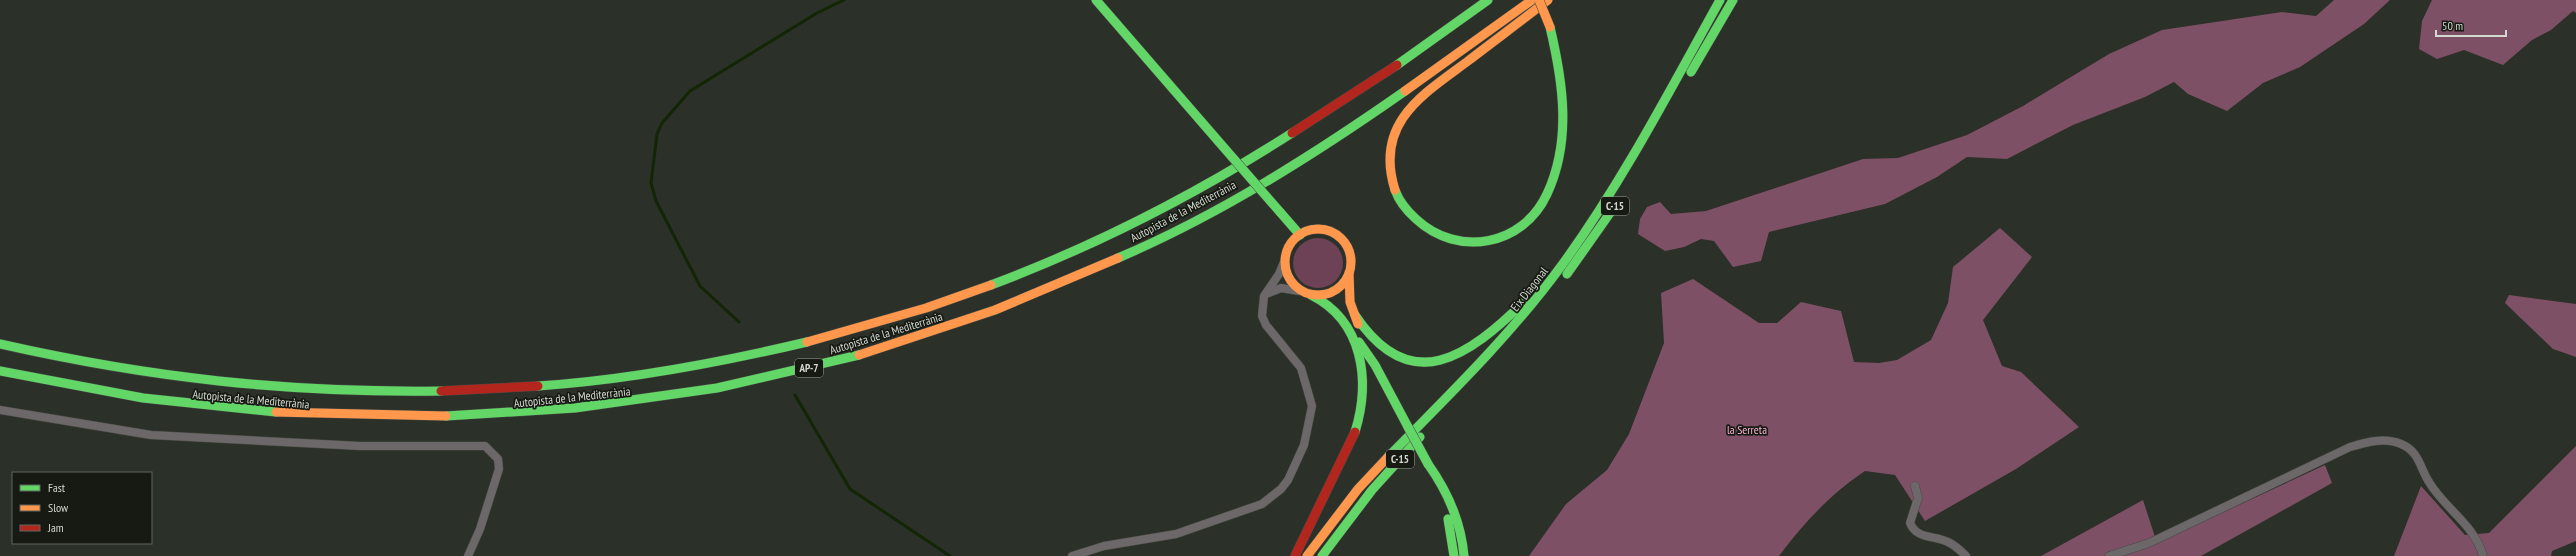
<svg xmlns="http://www.w3.org/2000/svg" width="2576" height="556" font-family="'PT Sans Narrow',sans-serif">
<style>
.green{fill:#6e4256}
.forest{fill:#7e5065}
.lines{fill:none;stroke-linecap:round;stroke-linejoin:round}
.stream{stroke:#122606;stroke-width:3}
.street-casing{stroke:#474a44;stroke-width:9}
.fast-casing{stroke:#474a44;stroke-width:10}
.slow-casing{stroke:#474a44;stroke-width:10}
.jam-casing{stroke:#474a44;stroke-width:10}
.street{stroke:#6c6768;stroke-width:8}
.fast{stroke:#63d668;stroke-width:9}
.slow{stroke:#ff974d;stroke-width:9}
.jam{stroke:#b3261e;stroke-width:9}
.fast-bridge-casing{stroke:#474a44;stroke-width:10;stroke-linecap:butt}
.slow-bridge-casing{stroke:#474a44;stroke-width:10;stroke-linecap:butt}
.fast-bridge{stroke:#63d668;stroke-width:9}
.slow-bridge{stroke:#ff974d;stroke-width:9}
.labels{text-anchor:middle;dominant-baseline:central;stroke-width:3.5;stroke-linejoin:round;paint-order:stroke}
.shield{fill:#161a13;stroke:#9a9f97;stroke-width:1}
.shield-label{font-size:11px;font-weight:bold;fill:#d2d8cf}
.street-label{font-size:12px;fill:#d2d8cf;stroke:#161a13}
.park-label{font-size:12px;fill:#f8b4d2;stroke:#161a13}
</style>
<rect width="100%" height="100%" fill="#2b3028"/>
<circle class="green" cx="1318" cy="263" r="25"/>
<g class="forest">
<polygon points="2334,0 2390,0 2364,24 2300,67 2263,83 2227,111 2188,94 2174,82 2145,97 2073,125 2007,159 1967,157 1937,177 1885,204 1769,232 1761,261 1733,267 1714,241 1701,239 1684,247 1665,251 1638,234 1640,219 1647,207 1660,202 1671,214 1706,211 1863,159 1898,158 1967,135 2023,106 2109,54 2162,30 2282,12 2316,16"/>
<polygon points="2432,0 2576,0 2576,13 2573,11 2551,30 2532,40 2503,65 2464,50 2437,59 2419,49 2422,21"/>
<path d="M 2000,228 L 2032,257 L 1983,320 L 2002,366 L 2021,372 L 2079,427 L 2016,469 L 1925,521 L 1895,475 L 1865,471 C 1830,494 1804,523 1779,556 L 1529,556 L 1566,504 L 1607,470 L 1629,434 L 1664,343 L 1661,293 L 1693,279 L 1759,323 L 1777,323 L 1801,302 L 1841,311 L 1854,362 L 1879,363 L 1897,360 L 1931,340 L 1948,303 L 1953,267 Z"/>
<polygon points="2509,295 2576,304 2576,357 2553,349 2505,303"/>
<polygon points="2576,446 2576,541 2552,551 2551,556 2394,556 2421,486 2465,535 2489,533"/>
<polygon points="2325,465 2332,483 2201,556 2041,556 2143,500 2157,543"/>
</g>
<g class="lines">
<g class="stream">
<polyline points="739,322 700,286 656,201 651,183 657,134 662,123 690,91 817,13 844,0"/>
<polyline points="795,395 850,489 950,556"/>
</g>
<defs>
<g id="street">
<polyline points="1266,294 1281,288 1299,291"/>
<polyline points="0,410 151,435 360,446 485,446 498,459 499,469 480,529 468,556"/>
<path d="M 1915,486 L 1918,498 L 1910,523 C 1917,540 1935,535 1948,542 C 1955,545 1961,551 1966,556"/>
<polyline points="1072,556 1104,546 1176,534 1262,504 1281,489 1288,480 1304,445 1312,406 1301,368 1266,325 1262,316 1264,296 1279,274 1284,262"/>
<path d="M 2109,556 L 2149,543 L 2350,447 C 2367,442 2384,437 2401,444 C 2419,451 2420,468 2429,482 C 2445,509 2475,525 2483,556"/>
</g>
<g id="fast">
<polyline points="1096,0 1219,142"/>
<polyline points="1397,65 1488,0"/>
<polyline points="1691,72 1733,0"/>
<path d="M 1395,190 C 1399,201 1407,211 1416,219 C 1458,258 1523,246 1547,194 C 1572,140 1563,82 1550,27"/>
<polyline points="1280,212 1300,235"/>
<path d="M 1118,258 C 1219,215 1315,154 1405,91"/>
<polyline points="1567,274 1610,213"/>
<path d="M 991,285 C 1095,246 1198,193 1292,133"/>
<path d="M 1311,295 C 1363,321 1371,380 1355,432"/>
<path d="M 1355,315 C 1411,399 1469,356 1525,301"/>
<polyline points="1359,342 1375,365 1408,427"/>
<path d="M 0,344 C 150,378 287,393 441,391"/>
<polyline points="0,371 143,398 276,412"/>
<path d="M 538,386 C 628,380 718,363 807,342"/>
<polyline points="446,416 575,408 717,388 859,355"/>
<path d="M 1388,457 C 1449,395 1511,335 1562,265 C 1623,181 1670,90 1720,0"/>
<path d="M 1428,464 C 1448,492 1461,522 1464,556"/>
<polyline points="1448,519 1454,556"/>
<polyline points="1322,556 1372,490 1420,437"/>
</g>
<g id="slow">
<polyline points="1405,91 1532,0"/>
<path d="M 1395,190 C 1374,123 1422,95 1468,61 C 1494,41 1521,21 1548,0"/>
<circle cx="1318" cy="262" r="33"/>
<polyline points="1349,273 1350,302 1358,324"/>
<polyline points="807,342 926,308 991,285"/>
<polyline points="859,355 995,310 1118,258"/>
<polyline points="276,412 446,416"/>
<polyline points="1307,556 1358,489 1388,457"/>
</g>
<g id="jam">
<polyline points="1292,133 1397,65"/>
<polyline points="441,391 538,386"/>
<polyline points="1295,556 1355,432"/>
</g>
</defs>
<use href="#street" class="street-casing"/>
<use href="#fast" class="fast-casing"/>
<use href="#slow" class="slow-casing"/>
<use href="#jam" class="jam-casing"/>
<use href="#street" class="street"/>
<use href="#fast" class="fast"/>
<use href="#slow" class="slow"/>
<use href="#jam" class="jam"/>
<defs>
<g id="fast-bridge">
<polyline points="1219,142 1280,212"/>
<polyline points="1408,427 1428,464"/>
</g>
<polyline id="slow-bridge" points="1539,0 1550,27"/>
</defs>
<use href="#fast-bridge" class="fast-bridge-casing"/>
<use href="#slow-bridge" class="slow-bridge-casing"/>
<use href="#fast-bridge" class="fast-bridge"/>
<use href="#slow-bridge" class="slow-bridge"/>
</g>
<g class="labels">
<g class="shield">
<rect x="1601" y="197" width="28" height="18" rx="3"/>
<rect x="795" y="359" width="28" height="18" rx="3"/>
<rect x="1386" y="450" width="28" height="18" rx="3"/>
</g>
<g class="shield-label">
<text x="1615" y="206">C-15</text>
<text x="809" y="368">AP-7</text>
<text x="1400" y="459">C-15</text>
</g>
<g class="street-label">
<text transform="translate(1183 211) rotate(-28)">Autopista de la Mediterrània</text>
<text transform="translate(1529 289) rotate(-52)">Eix Diagonal</text>
<text transform="translate(886 333) rotate(-17)">Autopista de la Mediterrània</text>
<text transform="translate(572 397) rotate(-6)">Autopista de la Mediterrània</text>
<text transform="translate(251 399) rotate(5)">Autopista de la Mediterrània</text>
</g>
<g class="park-label">
<text x="1747" y="429">la Serreta</text>
</g>
</g>
<rect x="12" y="472" width="140" height="72" fill="#161a13" stroke="#61665e"/>
<rect x="20" y="485" width="20" height="6" fill="#63d668" stroke="#61665e"/>
<text x="48" y="492" font-size="12" fill="#d2d8cf">Fast</text>
<rect x="20" y="505" width="20" height="6" fill="#ff974d" stroke="#61665e"/>
<text x="48" y="512" font-size="12" fill="#d2d8cf">Slow</text>
<rect x="20" y="525" width="20" height="6" fill="#b3261e" stroke="#61665e"/>
<text x="48" y="532" font-size="12" fill="#d2d8cf">Jam</text>
<path d="M2436 30v6h70v-6" fill="none" stroke="#d2d8cf" stroke-width="2"/>
<text x="2442" y="30" font-size="12" fill="#d2d8cf" stroke="#161a13" stroke-width="3" paint-order="stroke">50 m</text>
</svg>
